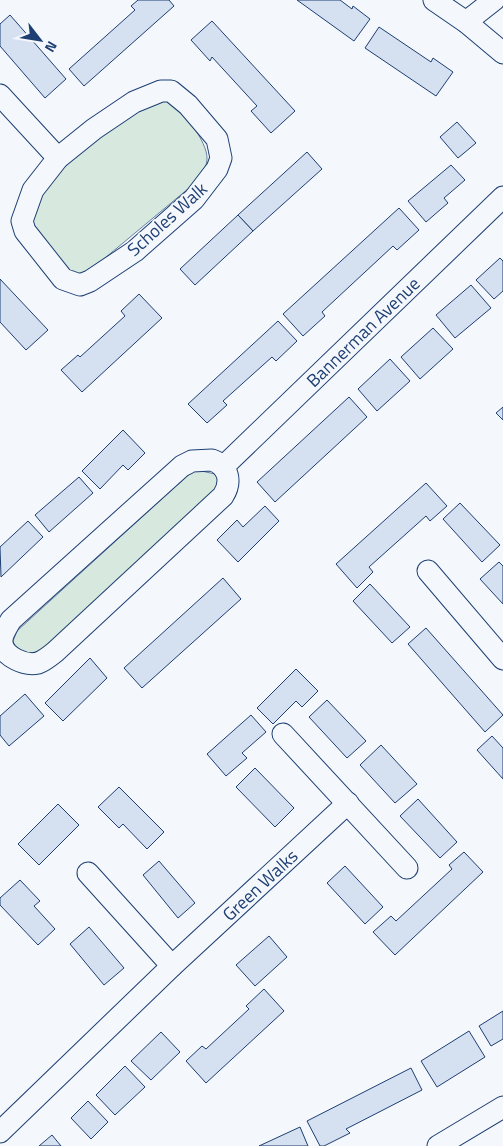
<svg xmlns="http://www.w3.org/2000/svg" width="503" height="1146" font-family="'Titillium Web',sans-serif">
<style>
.green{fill:#d7e8df;stroke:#687fa3}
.building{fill:#d5e0f0;stroke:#1d3f73}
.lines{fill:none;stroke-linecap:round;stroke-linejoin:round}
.minor-casing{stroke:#1d3f73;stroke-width:23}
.minor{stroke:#f4f7fb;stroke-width:21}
.labels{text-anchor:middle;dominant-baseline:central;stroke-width:4;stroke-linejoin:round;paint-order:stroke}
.street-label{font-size:18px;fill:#1d3f73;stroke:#f4f7fb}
</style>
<rect width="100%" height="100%" fill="#f4f7fb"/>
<g class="green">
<path d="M 155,98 C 158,98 163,98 166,100 C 181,107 208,142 207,159 C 207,170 196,180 189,188 L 87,273 L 75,275 L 67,270 L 30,225 L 31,207 L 73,154 Z"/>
<polygon points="197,470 215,474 220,483 214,493 41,651 25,654 16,650 13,641 17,631 187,476"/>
</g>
<g class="building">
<polygon points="138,0 169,0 174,6 84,86 69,69 135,10 131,6"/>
<polygon points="297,0 340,0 352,9 353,6 370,19 354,41"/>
<polygon points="10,15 66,79 45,98 0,46 0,24"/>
<polygon points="212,21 295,111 271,133 251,111 257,106 212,57 210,61 191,40"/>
<polygon points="379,27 431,62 433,58 453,72 436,96 365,48"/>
<polygon points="457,122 476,143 458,158 440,137"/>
<polygon points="307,152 322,169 253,231 238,215"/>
<polygon points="451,165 465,180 444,198 448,203 426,222 408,201"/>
<polygon points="399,208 419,230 397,250 393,246 322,312 325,316 303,336 283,314"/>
<polygon points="238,215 253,231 195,285 180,269"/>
<polygon points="500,258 503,261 503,291 494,299 476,280"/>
<polygon points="0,279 48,330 26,350 0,322"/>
<polygon points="471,285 491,308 455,338 436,315"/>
<polygon points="139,294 162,318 82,392 61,370 78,355 80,357 125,316 121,311"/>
<polygon points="278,321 297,341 276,361 272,357 223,401 227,405 207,423 188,404"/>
<polygon points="433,328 453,349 420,379 401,357"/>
<polygon points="390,359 410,381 377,411 358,389"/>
<polygon points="349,397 367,417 275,502 257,482"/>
<polygon points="503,407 503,420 496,413"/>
<polygon points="123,430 145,453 128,470 123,465 100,489 82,471"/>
<polygon points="79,477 93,493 49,532 35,515"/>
<polygon points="426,483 447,506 430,521 426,516 369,567 373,572 357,588 336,564"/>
<polygon points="460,503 500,545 482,562 443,519"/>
<polygon points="265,506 279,521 238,562 217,540 237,520 243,527"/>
<polygon points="28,521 43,537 1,577 0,547"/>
<polygon points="499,562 503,566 503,604 480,579"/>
<polygon points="223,578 241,599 142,688 124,668"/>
<polygon points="370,584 410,627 392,643 353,601"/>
<polygon points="426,628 503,715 485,732 408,644"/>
<polygon points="90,658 107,678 63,721 45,703"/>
<polygon points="296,669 318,691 302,707 296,701 273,724 257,708"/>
<polygon points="25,694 44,716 9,746 0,735 0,716"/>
<polygon points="327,700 366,741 347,758 309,717"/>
<polygon points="251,715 266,732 242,753 247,758 226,776 207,754"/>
<polygon points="492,736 503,748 503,779 477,750"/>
<polygon points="381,745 417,784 395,803 360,765"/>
<polygon points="255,768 294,808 275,827 236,787"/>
<polygon points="119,787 164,832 147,849 123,824 119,828 98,807"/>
<polygon points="418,799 457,842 440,858 400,816"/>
<polygon points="58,804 79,825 39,865 18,844"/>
<polygon points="464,852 483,872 395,955 373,932 391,916 396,921 452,869 449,865"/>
<polygon points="159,861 195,903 178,918 143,875"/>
<polygon points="345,866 383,907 365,924 327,883"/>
<polygon points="20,880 40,901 34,906 55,929 38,945 0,905 0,898"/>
<polygon points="89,927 124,968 104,985 70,944"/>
<polygon points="269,936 287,957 255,986 236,965"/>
<polygon points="264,989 284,1011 206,1083 186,1061 202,1046 206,1049 249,1009 246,1006"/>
<polygon points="503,1011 503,1039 491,1046 479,1026"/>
<polygon points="469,1031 485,1057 437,1087 421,1061"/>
<polygon points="161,1032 180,1052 151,1080 131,1061"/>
<polygon points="125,1066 145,1087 115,1115 96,1095"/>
<polygon points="411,1068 422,1090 346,1129 350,1133 324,1146 320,1146 307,1121"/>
<polygon points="88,1101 108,1122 91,1139 71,1118"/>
<polygon points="300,1127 308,1146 259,1146"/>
<polygon points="52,1135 61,1146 39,1146"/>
</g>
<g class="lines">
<defs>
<g id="minor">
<polyline points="434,0 466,22 503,53"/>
<polyline points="466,22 494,0"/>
<polygon points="161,91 171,91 188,105 217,139 221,158 217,169 194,199 135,251 90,281 80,285 63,279 25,231 22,221 33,190 58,158 94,129 134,102"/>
<polyline points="0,95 58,158"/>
<path d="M 212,460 C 229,466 232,482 223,496 L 55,652 C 50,656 44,661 38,663 C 25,666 4,657 2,643 C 1,635 7,627 11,620 L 182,466 L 192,461 Z"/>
<polyline points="223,467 503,197"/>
<polyline points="428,571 503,659"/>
<polyline points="283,734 407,868"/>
<polyline points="88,873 172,966"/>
<polyline points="0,1132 172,966 348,803"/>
<polyline points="438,1146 503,1107"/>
</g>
</defs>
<use href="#minor" class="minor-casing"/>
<use href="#minor" class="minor"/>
</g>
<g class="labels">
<g class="street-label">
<text transform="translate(167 219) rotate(-42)">Scholes Walk</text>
<text transform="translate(363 332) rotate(-44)">Bannerman Avenue</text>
<text transform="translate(260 885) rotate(-43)">Green Walks</text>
</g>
</g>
<g transform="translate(40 40) rotate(121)" stroke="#f4f7fb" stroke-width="4" paint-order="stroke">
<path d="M0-4L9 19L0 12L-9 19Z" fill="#1d3f73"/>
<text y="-8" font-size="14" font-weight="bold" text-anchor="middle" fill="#1d3f73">N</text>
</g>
</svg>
